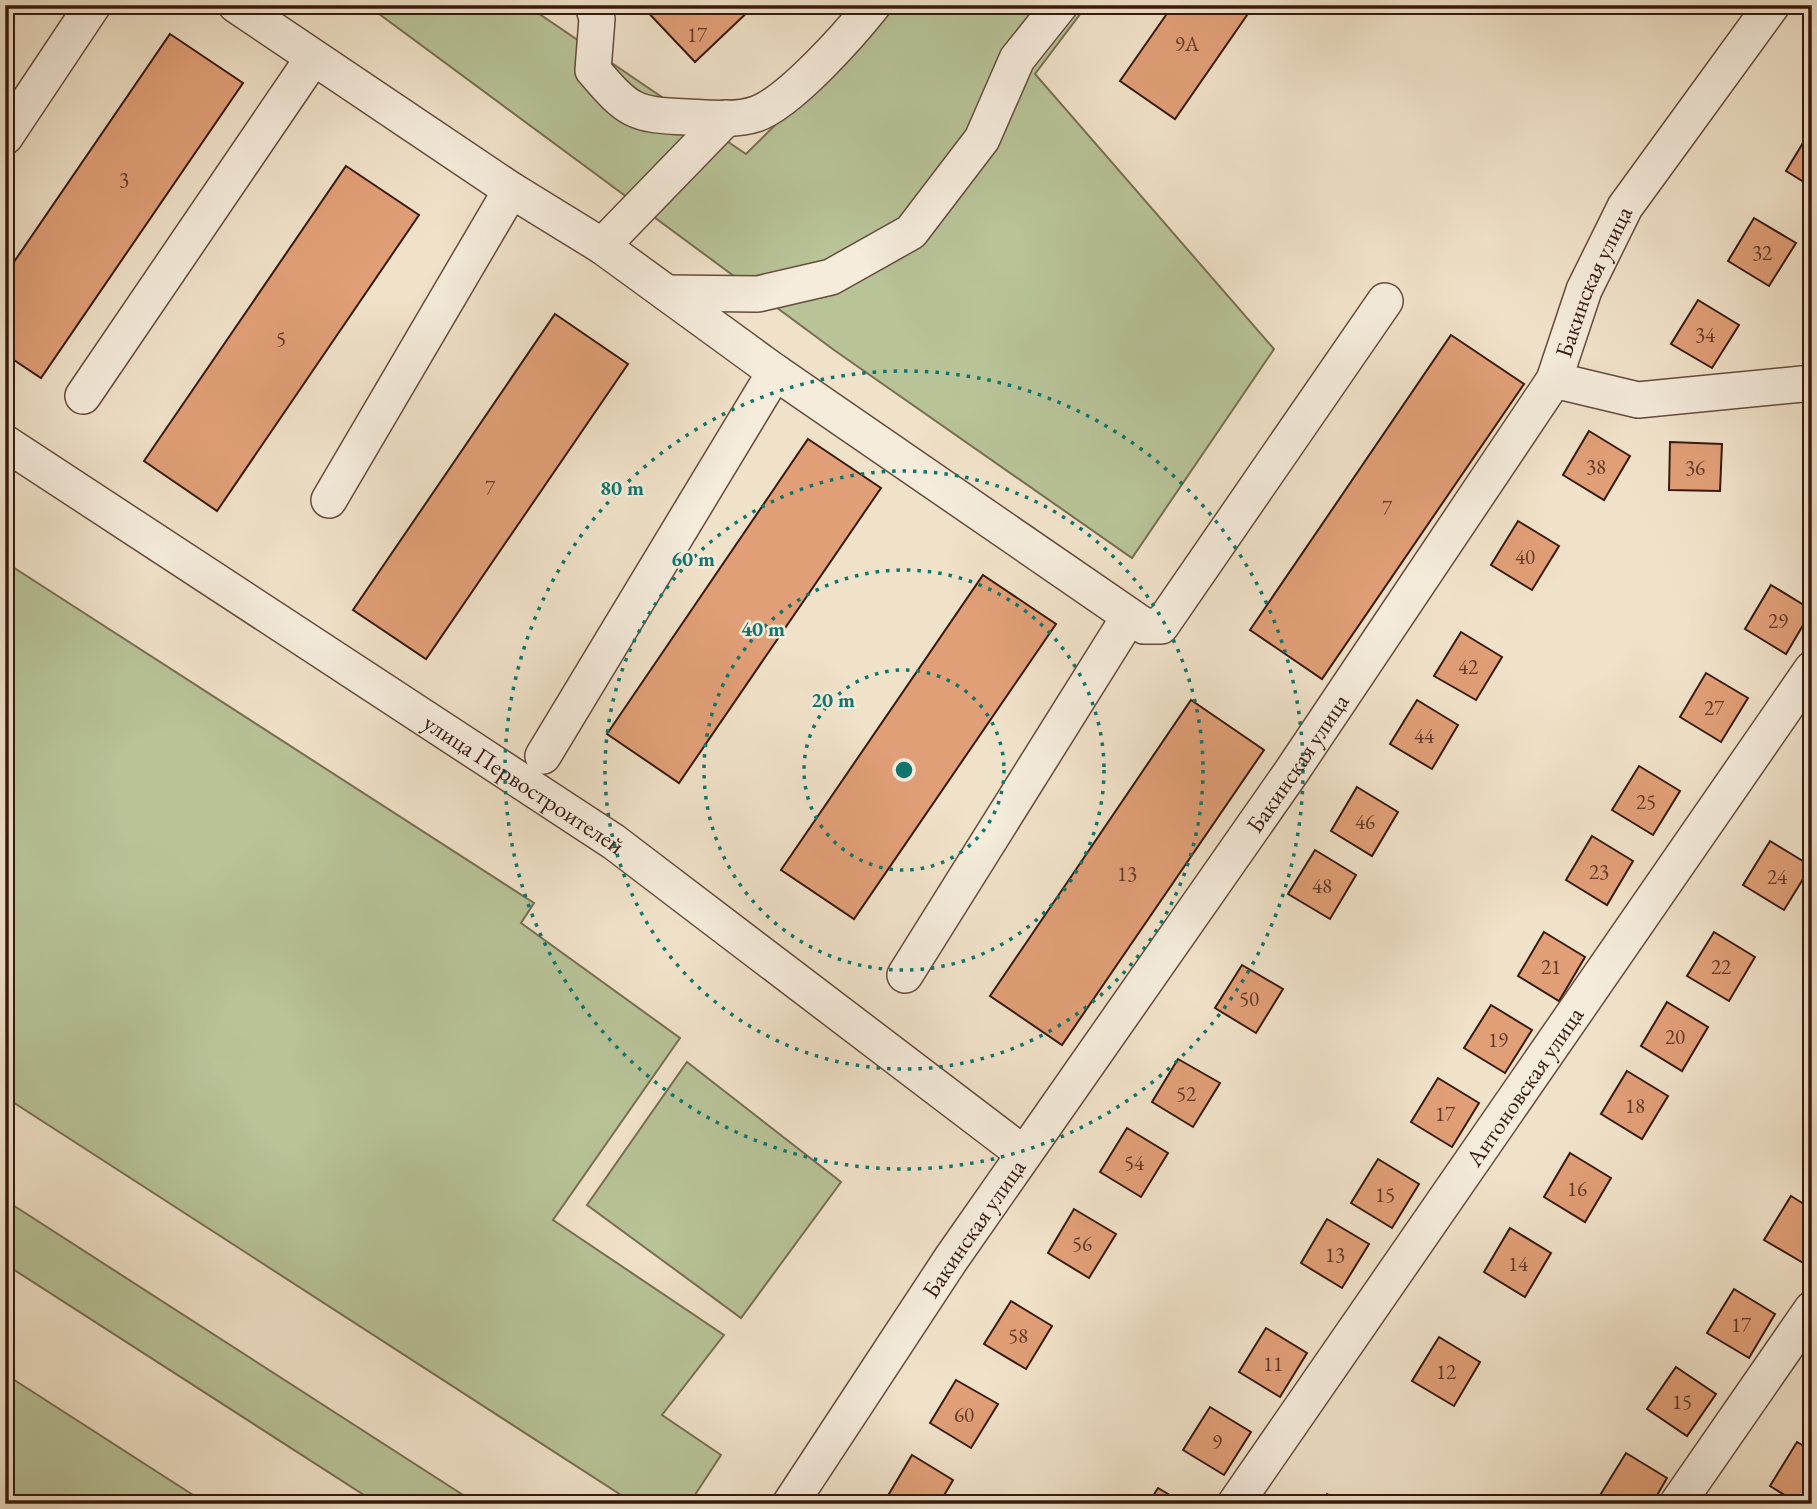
<svg xmlns="http://www.w3.org/2000/svg" width="1817" height="1509" font-family="'EB Garamond',serif">
<style>
.green{fill:#b8c398;stroke:#786e52;stroke-width:2}
.building{fill:#e19f77;stroke:#38190d;stroke-width:2}
.lines{fill:none;stroke-linecap:round;stroke-linejoin:round}
.minor-casing{stroke:#664b3c;stroke-width:38}
.minor{stroke:#f5ecdc;stroke-width:35}
.ring{fill:none;stroke:#0f766e;stroke-width:3.5;stroke-dasharray:3.5 7}
.labels{text-anchor:middle;dominant-baseline:central;stroke-width:5;stroke-linejoin:round;paint-order:stroke}
.number-label{font-size:21px;fill:#623a28}
.street-label{font-size:24px;fill:#38190d;stroke:#f5ecdc}
.centre{fill:#0f766e;stroke:#f5ecdc;stroke-width:3.5}
.ring-label{font-size:21px;text-anchor:middle;font-weight:bold;fill:#0f766e;stroke:#f5ecdc;stroke-width:5;stroke-linejoin:round;paint-order:stroke}
</style>
<rect width="100%" height="100%" fill="#f0e2c9"/>
<filter id="stains"><feTurbulence type="fractalNoise" baseFrequency=".00286" numOctaves="4"/><feColorMatrix values="0 0 0 0 .2 0 0 0 0 .09 0 0 0 0 .02 0 0 0 .5 -.17"/></filter>
<radialGradient id="worn" r=".72"><stop offset=".6" stop-color="#630" stop-opacity="0"/><stop offset="1" stop-color="#630" stop-opacity=".3"/></radialGradient>
<g class="green">
<polygon points="367,5 526,5 746,154 896,5 1087,5 1035,74 1274,349 1132,558 834,350"/>
<polygon points="5,562 534,903 521,923 680,1038 553,1220 724,1335 662,1415 721,1455 689,1504 635,1504 5,1097"/>
<polygon points="687,1062 841,1182 741,1318 587,1205"/>
<polygon points="5,1200 477,1504 378,1504 5,1264"/>
<polygon points="5,1374 207,1504 5,1504"/>
</g>
<g class="building">
<polygon points="641,5 755,5 695,62"/>
<polygon points="1173,5 1254,5 1175,119 1120,81"/>
<polygon points="170,34 243,83 41,378 5,354 5,275"/>
<polygon points="1812,128 1812,187 1786,171"/>
<polygon points="346,166 419,215 217,511 144,461"/>
<polygon points="1754,218 1796,243 1769,286 1728,261"/>
<polygon points="1698,300 1739,325 1712,368 1671,344"/>
<polygon points="555,314 628,364 426,659 353,610"/>
<polygon points="1451,335 1524,384 1322,679 1250,630"/>
<polygon points="1589,431 1630,456 1604,500 1563,475"/>
<polygon points="808,439 881,488 679,783 607,734"/>
<polygon points="1670,442 1722,444 1720,491 1669,490"/>
<polygon points="1518,521 1559,546 1532,590 1491,565"/>
<polygon points="983,575 1056,624 854,919 781,870"/>
<polygon points="1771,585 1812,610 1786,654 1745,629"/>
<polygon points="1461,632 1502,657 1476,700 1434,676"/>
<polygon points="1706,673 1748,698 1721,742 1680,717"/>
<polygon points="1191,700 1264,750 1062,1045 990,996"/>
<polygon points="1417,700 1458,725 1432,769 1390,744"/>
<polygon points="1639,766 1680,791 1653,835 1612,810"/>
<polygon points="1357,787 1398,812 1372,856 1331,831"/>
<polygon points="1592,836 1633,861 1607,905 1566,880"/>
<polygon points="1770,841 1811,866 1784,910 1743,885"/>
<polygon points="1315,850 1356,875 1330,919 1288,894"/>
<polygon points="1544,932 1585,957 1559,1001 1518,976"/>
<polygon points="1714,932 1755,957 1729,1001 1687,976"/>
<polygon points="1242,965 1283,989 1256,1033 1215,1008"/>
<polygon points="1667,1002 1708,1027 1682,1071 1641,1046"/>
<polygon points="1491,1005 1532,1030 1505,1073 1464,1048"/>
<polygon points="1178,1059 1220,1083 1193,1127 1152,1102"/>
<polygon points="1627,1071 1668,1096 1642,1139 1601,1114"/>
<polygon points="1438,1078 1479,1103 1452,1147 1411,1122"/>
<polygon points="1127,1128 1168,1153 1141,1197 1100,1172"/>
<polygon points="1570,1153 1611,1178 1585,1222 1544,1197"/>
<polygon points="1378,1159 1419,1184 1392,1228 1351,1203"/>
<polygon points="1791,1196 1812,1209 1812,1254 1805,1264 1764,1240"/>
<polygon points="1074,1209 1116,1234 1089,1278 1048,1253"/>
<polygon points="1327,1219 1369,1244 1342,1288 1301,1263"/>
<polygon points="1510,1228 1551,1253 1525,1297 1484,1272"/>
<polygon points="1734,1289 1775,1314 1749,1358 1707,1333"/>
<polygon points="1011,1301 1052,1326 1026,1369 984,1344"/>
<polygon points="1266,1328 1307,1353 1280,1397 1239,1372"/>
<polygon points="1439,1337 1480,1362 1454,1406 1412,1381"/>
<polygon points="1676,1367 1716,1394 1687,1436 1647,1409"/>
<polygon points="956,1380 998,1404 971,1448 930,1423"/>
<polygon points="1210,1407 1251,1432 1224,1475 1183,1450"/>
<polygon points="1797,1442 1812,1451 1812,1504 1799,1504 1770,1486"/>
<polygon points="1626,1453 1667,1478 1652,1504 1610,1504 1599,1497"/>
<polygon points="912,1455 953,1480 939,1504 894,1504 886,1499"/>
<polygon points="1158,1488 1185,1504 1148,1504"/>
<polygon points="1327,1494 1344,1504 1321,1504"/>
</g>
<g class="lines">
<defs>
<g id="minor">
<polyline points="236,5 511,190 602,246 775,372 1144,626 1161,626 1385,301"/>
<path d="M 593,5 L 597,19 L 593,70 C 628,111 633,115 687,117 C 709,118 735,121 756,114 C 789,103 851,33 873,5"/>
<polyline points="5,137 93,5"/>
<polyline points="602,246 726,118"/>
<polyline points="667,293 758,294 831,277 911,232 982,139 1017,59 1060,5"/>
<polyline points="1554,380 1638,400 1812,383"/>
<polyline points="83,396 313,58"/>
<path id="s1" d="M 5,443 L 614,842 L 1024,1154"/>
<polyline points="329,500 511,190"/>
<polyline points="543,756 775,372"/>
<polyline points="905,975 1129,617"/>
<path id="s2" d="M 790,1504 L 951,1259 L 1292,771 L 1554,380 L 1584,290 L 1625,207 L 1772,5"/>
<path id="s3" d="M 1235,1504 L 1812,669"/>
<polyline points="1677,1504 1812,1309"/>
</g>
</defs>
<use href="#minor" class="minor-casing"/>
<use href="#minor" class="minor"/>
</g>
<g class="ring">
<circle cx="904" cy="770" r="100"/>
<circle cx="904" cy="770" r="200"/>
<circle cx="904" cy="770" r="299"/>
<circle cx="904" cy="770" r="399"/>
</g>
<g class="labels">
<g class="number-label">
<text x="697" y="34">17</text>
<text x="1187" y="43">9А</text>
<text x="124" y="179">3</text>
<text x="1762" y="252">32</text>
<text x="1705" y="334">34</text>
<text x="281" y="338">5</text>
<text x="1596" y="466">38</text>
<text x="1695" y="467">36</text>
<text x="490" y="487">7</text>
<text x="1387" y="507">7</text>
<text x="1525" y="556">40</text>
<text x="1778" y="620">29</text>
<text x="1468" y="666">42</text>
<text x="1714" y="707">27</text>
<text x="1424" y="735">44</text>
<text x="1646" y="801">25</text>
<text x="1365" y="821">46</text>
<text x="1599" y="871">23</text>
<text x="1127" y="873">13</text>
<text x="1777" y="876">24</text>
<text x="1322" y="885">48</text>
<text x="1551" y="966">21</text>
<text x="1721" y="966">22</text>
<text x="1249" y="998">50</text>
<text x="1675" y="1036">20</text>
<text x="1498" y="1039">19</text>
<text x="1186" y="1093">52</text>
<text x="1635" y="1105">18</text>
<text x="1445" y="1113">17</text>
<text x="1134" y="1162">54</text>
<text x="1577" y="1188">16</text>
<text x="1385" y="1194">15</text>
<text x="1082" y="1243">56</text>
<text x="1335" y="1254">13</text>
<text x="1518" y="1263">14</text>
<text x="1741" y="1324">17</text>
<text x="1018" y="1335">58</text>
<text x="1273" y="1363">11</text>
<text x="1446" y="1371">12</text>
<text x="1682" y="1401">15</text>
<text x="964" y="1414">60</text>
<text x="1217" y="1441">9</text>
</g>
<g class="street-label">
<text stroke="none"><textPath href="#s2" startOffset="1465">Бакинская улица</textPath></text>
<text stroke="none"><textPath href="#s2" startOffset="898">Бакинская улица</textPath></text>
<text stroke="none"><textPath href="#s1" startOffset="621">улица Первостроителей</textPath></text>
<text stroke="none"><textPath href="#s3" startOffset="508">Антоновская улица</textPath></text>
<text stroke="none"><textPath href="#s2" startOffset="331">Бакинская улица</textPath></text>
</g>
</g>
<circle cx="904" cy="770" r="10" class="centre"/>
<g class="ring-label">
<text x="622" y="495">80 m</text>
<text x="693" y="566">60 m</text>
<text x="763" y="636">40 m</text>
<text x="833" y="707">20 m</text>
</g>
<rect width="1817" height="1509" fill="none" stroke="#f0e2c9" stroke-width="28"/>
<rect x="7" y="7" width="1803" height="1495" fill="none" stroke="#38190d" stroke-width="3.5"/>
<rect x="14" y="14" width="1789" height="1481" fill="none" stroke="#38190d" stroke-width="2"/>
<rect width="100%" height="100%" filter="url(#stains)"/>
<rect width="100%" height="100%" fill="url(#worn)"/>
</svg>
